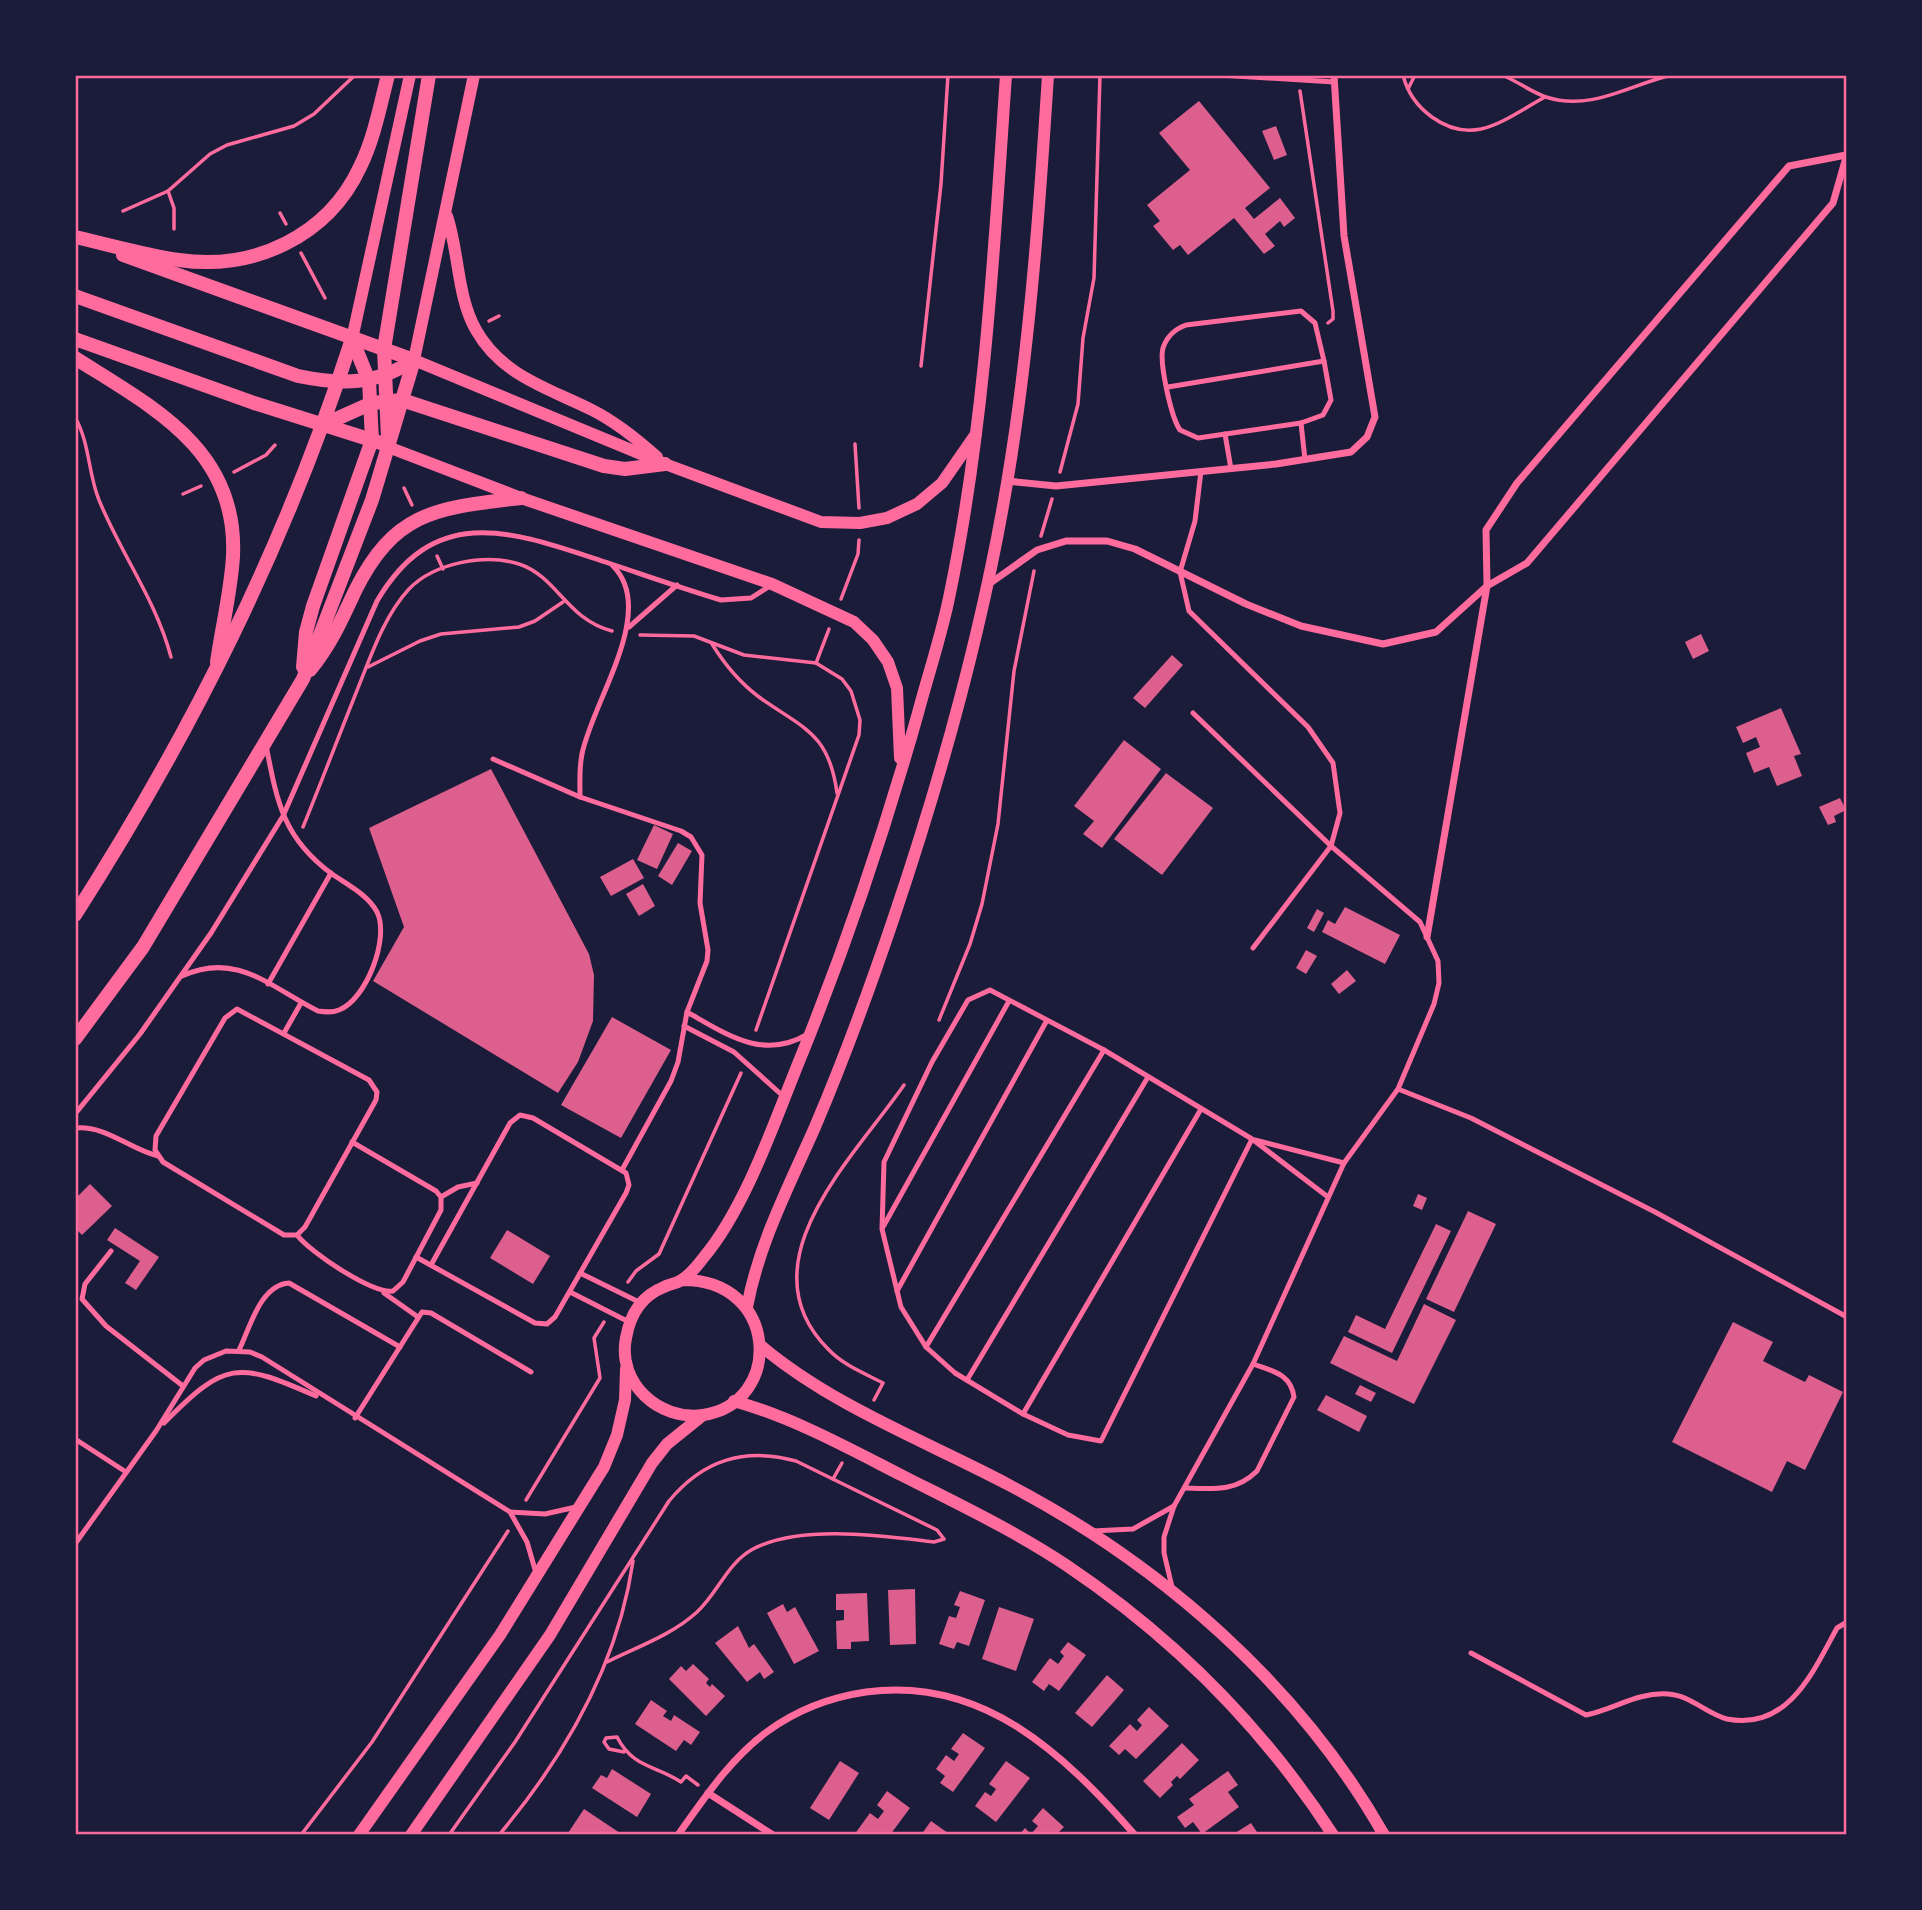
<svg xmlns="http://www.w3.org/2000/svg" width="1922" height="1910" font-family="Rubik,sans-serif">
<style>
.building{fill:#dd5f8e}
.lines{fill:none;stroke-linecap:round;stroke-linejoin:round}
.path{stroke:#ff6b9d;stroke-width:3.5}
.service{stroke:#ff6b9d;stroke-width:5}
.minor{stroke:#ff6b9d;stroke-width:7}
.tertiary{stroke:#ff6b9d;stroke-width:12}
.secondary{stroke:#ff6b9d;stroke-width:14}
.neatline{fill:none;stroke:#ff6b9d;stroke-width:2.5}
</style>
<rect width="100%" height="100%" fill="#1b1b3a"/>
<g class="building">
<polygon points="1199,101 1270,188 1245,208 1254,219 1280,198 1295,218 1284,227 1280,221 1265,234 1275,246 1264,254 1234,218 1188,255 1180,245 1173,250 1153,226 1160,221 1147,205 1190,170 1159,133"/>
<polygon points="1276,126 1287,155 1274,160 1262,131"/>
<polygon points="1701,634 1709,651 1693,659 1685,642"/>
<polygon points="1172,655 1183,665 1145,708 1133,698"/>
<polygon points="1781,708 1801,754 1794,756 1802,776 1777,786 1769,767 1754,773 1746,753 1760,747 1756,737 1743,743 1736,727"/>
<polygon points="1124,740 1161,769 1102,848 1083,834 1094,821 1074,806"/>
<polygon points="491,769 589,954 594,975 593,1021 578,1062 558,1093 373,981 404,927 369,828"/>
<polygon points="1166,773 1213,808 1162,875 1114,839"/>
<polygon points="1840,798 1846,810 1834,816 1836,822 1828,825 1819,807"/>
<polygon points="654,825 673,834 657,869 637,860"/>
<polygon points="678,843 692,851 672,885 658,876"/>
<polygon points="633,859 644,878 611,896 600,877"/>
<polygon points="643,884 655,906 639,916 626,894"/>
<polygon points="1345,907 1400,935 1385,964 1322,932 1328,920 1335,924"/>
<polygon points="1317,909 1324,913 1314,932 1307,928"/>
<polygon points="1306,950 1317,956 1306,974 1296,968"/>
<polygon points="1347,970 1356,981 1339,994 1331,984"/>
<polygon points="612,1017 671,1050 621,1138 561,1105"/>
<polygon points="90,1184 112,1206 82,1235 75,1228 75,1199"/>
<polygon points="1418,1194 1427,1198 1422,1210 1413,1206"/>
<polygon points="1468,1211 1496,1224 1454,1312 1426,1299"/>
<polygon points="1436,1224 1451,1231 1392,1353 1348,1332 1356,1315 1385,1329"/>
<polygon points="115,1228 159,1257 136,1290 125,1283 140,1261 107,1240"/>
<polygon points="507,1230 550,1256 533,1284 490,1258"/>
<polygon points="1424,1304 1456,1320 1414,1404 1330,1363 1344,1336 1397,1361"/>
<polygon points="1733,1322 1773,1342 1763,1361 1805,1382 1809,1375 1843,1392 1805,1470 1787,1461 1772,1492 1672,1442"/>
<polygon points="1360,1385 1376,1393 1371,1402 1355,1394"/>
<polygon points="1326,1395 1367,1416 1359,1432 1317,1410"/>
<polygon points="915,1589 916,1644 890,1645 888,1590"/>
<polygon points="960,1591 985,1600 969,1646 957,1642 954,1649 939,1644 949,1616 956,1618 960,1607 954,1605"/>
<polygon points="867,1593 869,1641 851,1642 851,1649 837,1649 836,1621 844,1620 844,1610 836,1610 836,1594"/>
<polygon points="783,1604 787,1612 795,1607 819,1651 794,1664 767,1613"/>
<polygon points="999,1607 1034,1619 1016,1671 982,1659"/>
<polygon points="738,1626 749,1648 754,1644 774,1672 764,1679 760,1672 747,1682 715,1643"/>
<polygon points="1068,1642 1086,1655 1059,1691 1049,1684 1044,1691 1032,1682 1050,1658 1058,1664 1064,1656 1060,1652"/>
<polygon points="693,1664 709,1679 706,1683 710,1687 712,1684 725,1696 706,1716 669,1679 681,1666 686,1671"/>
<polygon points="1107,1675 1124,1690 1092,1727 1075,1713"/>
<polygon points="651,1700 667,1711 663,1716 671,1721 674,1715 700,1732 691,1745 684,1740 676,1751 635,1724"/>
<polygon points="1149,1707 1169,1726 1136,1759 1125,1749 1119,1755 1109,1746 1130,1724 1137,1731 1142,1725 1137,1720"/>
<polygon points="963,1733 985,1748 953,1792 940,1783 945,1776 936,1769 946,1755 954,1761 959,1754 951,1749"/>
<polygon points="1182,1743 1199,1760 1180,1779 1177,1776 1171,1782 1173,1785 1160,1798 1143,1781"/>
<polygon points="840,1761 859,1773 829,1820 810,1808"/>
<polygon points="1006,1761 1030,1778 996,1822 975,1806 985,1792 991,1796 996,1789 989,1784"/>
<polygon points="612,1769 651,1794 637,1817 592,1788 601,1775 607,1778"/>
<polygon points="1228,1771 1238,1785 1228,1792 1239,1807 1202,1834 1193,1822 1185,1828 1177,1817 1194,1805 1189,1799"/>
<polygon points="887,1791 910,1808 890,1835 854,1835 870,1813 878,1819 884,1811 877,1805"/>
<polygon points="1043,1808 1064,1827 1056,1835 1019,1835 1025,1828 1031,1834 1038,1826 1032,1821"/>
<polygon points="584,1809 623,1835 571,1835 568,1833"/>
<polygon points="931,1821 948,1833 947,1835 921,1835"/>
<polygon points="1251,1823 1259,1835 1232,1835"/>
</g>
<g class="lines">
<g class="path">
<path d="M 1403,75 C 1411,108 1446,136 1481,129 C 1503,124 1526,107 1545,97"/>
<path d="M 1502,75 C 1517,81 1531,92 1546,97 C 1591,112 1631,84 1672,75"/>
<polyline points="1408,89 1415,75"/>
<polyline points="1300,91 1333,311 1333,319 1328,323"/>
<polyline points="168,191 174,208 174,229"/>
<polyline points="123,211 168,191 210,154 227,145 294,126 314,114 354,76"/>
<polyline points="280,213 286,224"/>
<polyline points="301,253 325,298"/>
<polyline points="489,321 499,316"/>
<polyline points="921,366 941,184 948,75"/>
<path d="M 75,417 C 90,444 88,473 99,500 C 121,554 156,600 171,657"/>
<polyline points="855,444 859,508"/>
<polyline points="234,472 266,455 275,445"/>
<polyline points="1060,472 1078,404 1083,338 1094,278 1100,75"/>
<polyline points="404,488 412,505"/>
<polyline points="183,494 201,486"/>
<polyline points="1041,536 1052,499"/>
<polyline points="437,556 443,569"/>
<polyline points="841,599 858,554 859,540"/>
<polyline points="640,635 694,636 744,655 816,663 842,679 851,691 860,720 859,735 756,1030"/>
<path d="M 712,644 C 725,665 739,682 759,697 C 802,728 829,732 837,793"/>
<polyline points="816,663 829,629"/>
<polyline points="368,667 420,641 441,634 519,627 535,621 563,602"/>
<path d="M 303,827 C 321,783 338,738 356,693 C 370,659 383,617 409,589 C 434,563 485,553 519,564 C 558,577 566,619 612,631"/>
<polyline points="939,1020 970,944 982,904 998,824 1014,671 1034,571"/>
<polyline points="628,1282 636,1271 659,1254 741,1073"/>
<path d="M 874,1400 L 883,1383 C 864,1373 843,1365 828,1349 C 742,1263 855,1156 904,1085"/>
<polyline points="833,1479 842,1463"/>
<polyline points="526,1500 600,1378 594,1338 604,1322"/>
<path d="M 624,1752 L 609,1749 L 604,1742 L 606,1738 L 617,1737 C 633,1768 655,1765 681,1782 L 686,1776 L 698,1785"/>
<polyline points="301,1835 372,1742 508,1531"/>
<path d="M 449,1835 L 515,1742 L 669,1501 C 703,1460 744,1447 796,1461 L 937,1530 L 944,1539 L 934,1542 C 883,1536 801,1524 753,1549 C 727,1563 718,1593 697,1612 C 672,1635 637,1647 607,1662"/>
<path d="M 499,1835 C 566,1755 618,1665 633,1561"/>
</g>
<g class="service">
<polyline points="1219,75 1334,82"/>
<path d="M 1301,311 L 1315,323 L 1324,361 L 1331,400 L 1323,415 L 1301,423 L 1198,438 L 1180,430 C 1171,417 1159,362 1163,348 C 1167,336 1175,329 1186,325 Z"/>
<polyline points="1168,387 1324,361"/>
<polyline points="1301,423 1305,460"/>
<polyline points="1225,434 1231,469"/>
<polyline points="1201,471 1195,521 1180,572 1189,611 1308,727 1333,763 1340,813 1331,846 1253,948"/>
<path d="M 613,566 C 658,611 592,702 582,754 C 579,768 580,783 580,797 L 681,831 L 691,837 L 702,855 L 700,903 L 708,950 L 707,961 L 687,1012 L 678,1062 L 671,1081 L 622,1170"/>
<polyline points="629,627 677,585"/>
<polyline points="493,759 580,797"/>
<path d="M 182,976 C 237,951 270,987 318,1011 C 325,1012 332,1013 339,1010 C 366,1000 390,938 377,912 C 368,895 348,885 332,874 C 283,838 277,802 266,745"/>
<polyline points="268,984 331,873"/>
<polygon points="237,1009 369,1080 377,1092 376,1100 305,1227 297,1235 284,1235 163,1162 155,1150 156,1136 225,1018"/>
<path d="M 687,1012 C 726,1034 763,1061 808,1034"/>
<polyline points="684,1026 734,1052 783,1096"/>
<polyline points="284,1033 301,1003"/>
<polyline points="1398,1089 1471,1118 1655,1212 1847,1317"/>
<path d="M 75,1114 L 140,1034 L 211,933 L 283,816 L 377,601 C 433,506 506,529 593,558 C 636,572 678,587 721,600 L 751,598 L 770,586"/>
<path d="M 75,1128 C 106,1125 129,1149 158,1156"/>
<polyline points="1252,1139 1101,1441 1068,1435 1023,1414 955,1373 926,1347 901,1307 882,1229 884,1162 932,1062 968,1000 990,990 1104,1050 1252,1139 1328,1197"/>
<polyline points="1255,1140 1344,1163"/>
<polyline points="441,1197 458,1187 477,1183"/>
<polyline points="883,1227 1009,1001"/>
<path d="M 297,1235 C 310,1252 372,1294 393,1291 L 403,1282 L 441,1210 L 441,1197 L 436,1191 L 352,1142"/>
<polyline points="111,1251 85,1284 82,1299 106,1326 183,1386"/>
<polyline points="416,1257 535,1323 547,1324 555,1317 626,1193 629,1185 626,1173 533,1118 520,1115 510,1123 431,1265"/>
<polyline points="580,1273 641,1303"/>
<polyline points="897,1291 1046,1022"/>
<polyline points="570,1292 629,1322"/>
<polyline points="384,1293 418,1317"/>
<polyline points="926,1347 1104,1050"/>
<path d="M 239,1350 C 250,1328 260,1285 289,1283 L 400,1347"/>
<polyline points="967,1380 1148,1077"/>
<polyline points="1023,1414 1201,1109"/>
<polyline points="355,1418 422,1312 431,1313 531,1372"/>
<path d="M 164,1423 C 225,1361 237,1361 316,1396"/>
<polyline points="75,1439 126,1472"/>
<path d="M 1185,1488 C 1213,1489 1236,1492 1257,1471 L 1294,1397 C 1291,1374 1273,1371 1253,1364"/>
<polyline points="510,1512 545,1514 576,1507"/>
<polyline points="1092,1531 1133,1529 1174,1506"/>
<polyline points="75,1544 156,1431 195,1368 204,1360 226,1351 250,1352 262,1357 510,1512 527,1542 536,1573"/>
<polyline points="1172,1587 1164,1553 1164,1537 1174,1506 1253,1364 1344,1163 1398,1089 1434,1004 1439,983 1438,961 1420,922 1331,846 1193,713"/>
<path d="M 1471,1653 L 1586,1715 C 1615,1709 1637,1692 1668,1694 C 1690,1695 1707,1714 1727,1719 C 1788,1731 1813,1672 1837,1628 L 1847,1622"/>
</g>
<g class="minor">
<polyline points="1007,481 1056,486 1276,464 1351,452 1367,437 1375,417 1344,236 1334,75"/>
<polyline points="989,584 1037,550 1066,541 1107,541 1135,549 1246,604 1301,626 1383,644 1436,632 1487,586 1527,563 1833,203 1847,154"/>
<polyline points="1427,937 1487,586 1486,530 1517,483 1789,166 1846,155"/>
<polyline points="708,1793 773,1835"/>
<path d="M 678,1835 C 705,1797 731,1758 768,1731 C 797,1710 832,1697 866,1692 C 983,1676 1064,1754 1135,1835"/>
</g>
<g class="tertiary">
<polyline points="474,75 414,360 665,464 821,522 860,523 887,518 917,504 942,483 976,434"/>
<path d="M 447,216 C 459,252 457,297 476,330 C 502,376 548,388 592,410 C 616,422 637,439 657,457"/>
<polyline points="352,339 410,75"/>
<polyline points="388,447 521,498 772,584 854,622 873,640 888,662 897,688 900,758"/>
<path d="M 682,1280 C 779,1279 784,1403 703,1415 C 659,1421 617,1383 626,1338 C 630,1315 641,1296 664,1287 C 669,1284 675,1284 680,1281 C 689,1276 698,1265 704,1257 C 746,1207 775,1120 800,1059 C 846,946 885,830 918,713 C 928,675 941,637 949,598 C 985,426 994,250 1006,75"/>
<path d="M 747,1307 C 759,1243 789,1186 815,1127 C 844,1059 870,988 894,917 C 945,766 988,610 1012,452 C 1031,328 1040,201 1048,75"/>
<path d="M 760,1345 C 832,1406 926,1441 1009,1485 C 1160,1564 1299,1685 1384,1835"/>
<path d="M 734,1401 C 794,1418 848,1448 903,1476 C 958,1504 1015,1531 1066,1565 C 1173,1637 1263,1727 1333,1835"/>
<polyline points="359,1835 500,1635 604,1467 617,1435 625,1400 626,1369"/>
<polyline points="411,1835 550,1635 652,1463 667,1444 703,1415"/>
</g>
<g class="secondary">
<path d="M 75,237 C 110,245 145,255 179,260 C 254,271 328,236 360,167 C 374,139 380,106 388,75"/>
<polyline points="123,255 414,360"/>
<path d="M 75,296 L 298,376 C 342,385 376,385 414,360"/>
<polyline points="75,339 254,403 381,443"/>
<path d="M 75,358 C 152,407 238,449 233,556 C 231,591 222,627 217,662"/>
<polyline points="325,424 372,403 402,400 604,466 625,469 665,464"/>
<polyline points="388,438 384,349 429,75"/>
<polyline points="303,667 306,632 313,606 372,440 369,381 352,339"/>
<path d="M 310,670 C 330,646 342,619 355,591 C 395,510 438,508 521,498"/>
<path d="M 75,915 C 192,732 285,546 352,339"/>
<polyline points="75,1039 143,947 303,679 372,500 414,360"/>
</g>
</g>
<rect width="1922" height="1910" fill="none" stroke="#1b1b3a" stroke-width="154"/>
<rect x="77" y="77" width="1768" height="1756" class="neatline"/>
</svg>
